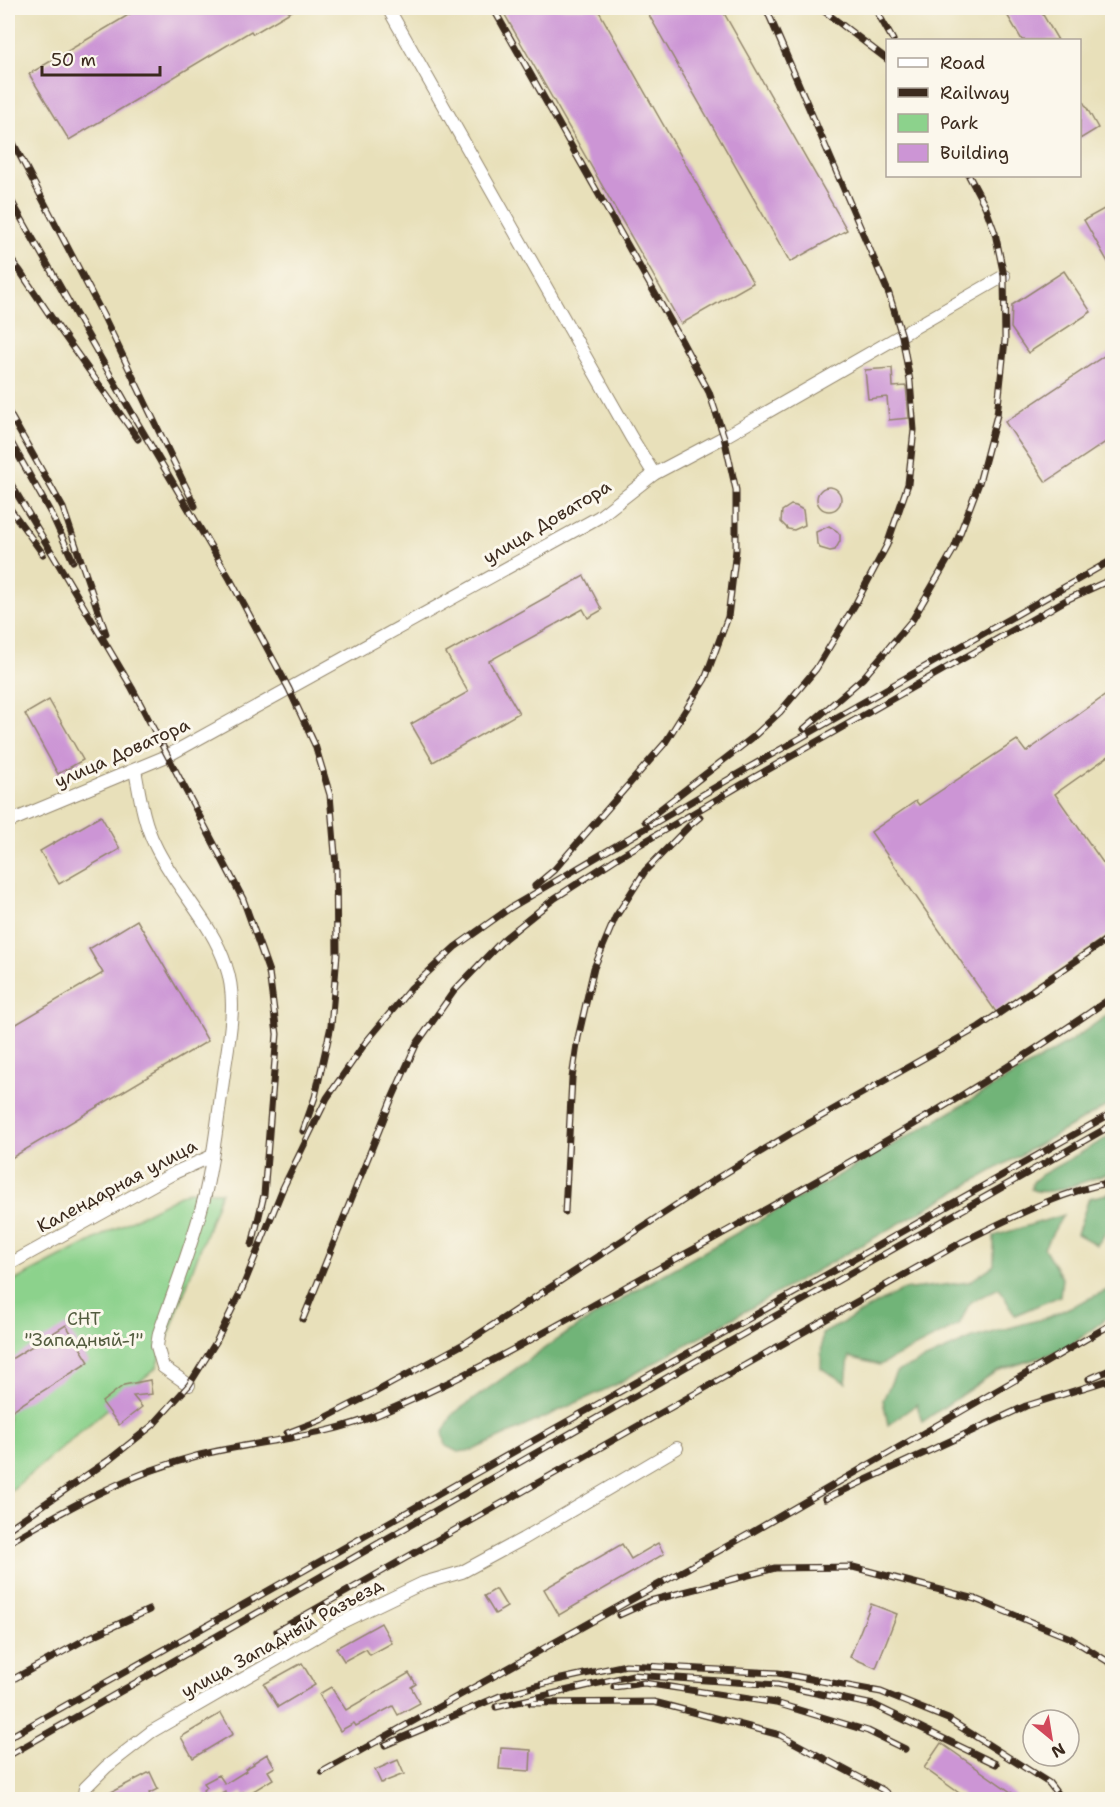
<svg xmlns="http://www.w3.org/2000/svg" width="1120" height="1807" font-family="'Shantell Sans',sans-serif">
<style>
.green{fill:#8cd28c;stroke:#647e55;stroke-width:1.5}
.forest{fill:#71b478;stroke:#566f4b;stroke-width:1.5}
.building{fill:#cc95d5}
.lines{fill:none;stroke-linecap:round;stroke-linejoin:round}
.street-casing{stroke:#92856c;stroke-width:14}
.street{stroke:#fff;stroke-width:12}
.rail-casing{stroke:#3b2a1e;stroke-width:7}
.rail{stroke:#fbf7ec;stroke-width:4.5;stroke-dasharray:14;stroke-linecap:butt}
.labels{text-anchor:middle;dominant-baseline:central;stroke-width:6;stroke-linejoin:round;paint-order:stroke}
.street-label{font-size:18px;fill:#3b2a1e;stroke:#fbf7ec}
.park-label{font-size:18px;fill:#535c3f;stroke:#fbf7ec}
</style>
<rect width="100%" height="100%" fill="#fbf7ec"/>
<filter id="ink" filterUnits="userSpaceOnUse"><feTurbulence type="fractalNoise" baseFrequency=".0167" numOctaves="2"/><feDisplacementMap in="SourceGraphic" scale="12" xChannelSelector="R" yChannelSelector="G"/><feConvolveMatrix kernelMatrix="1 2 1 2 8 2 1 2 1" color-interpolation-filters="sRGB"/></filter>
<filter id="wash" filterUnits="userSpaceOnUse"><feTurbulence type="fractalNoise" baseFrequency=".008" numOctaves="4" result="noise"/><feDisplacementMap in="SourceGraphic" scale="24" xChannelSelector="R" yChannelSelector="G"/><feGaussianBlur stdDeviation="1.35" result="paint"/><feColorMatrix in="noise" values="0 0 0 0 0 0 0 0 0 0 0 0 0 0 0 0 0 1.4 0 .05"/><feComposite in="paint" operator="in"/></filter>
<g filter="url(#wash)">
<rect width="100%" height="100%" fill="#e8e0ba"/>
<polygon class="green" points="188,1191 221,1192 157,1367 14,1488 8,1492 8,1284"/>
<g class="forest">
<polygon points="1112,1012 1112,1103 615,1385 473,1450 458,1452 446,1446 443,1432 453,1414 559,1338 652,1281 942,1117 1069,1042"/>
<path d="M 1112,1135 L 1112,1173 C 1091,1177 1050,1199 1031,1189 L 1033,1182 L 1041,1175 Z"/>
<polygon points="1112,1193 1112,1225 1097,1245 1077,1234 1089,1198"/>
<polygon points="1063,1215 1044,1248 1062,1278 1060,1296 1015,1315 999,1288 970,1302 959,1325 880,1365 849,1357 846,1383 821,1368 822,1334 902,1290 969,1282 994,1265 994,1236"/>
<polygon points="1112,1288 1112,1314 1066,1349 997,1371 922,1422 917,1404 888,1425 883,1400 896,1372 973,1338 1049,1317"/>
</g>
<g id="blocks">
<g class="building">
<polygon points="140,8 297,8 253,34 251,31 69,140 29,74"/>
<polygon points="501,8 597,8 753,283 681,324"/>
<polygon points="645,8 721,8 847,230 790,262"/>
<polygon points="1003,8 1039,8 1058,40 1022,40"/>
<polygon points="1080,96 1098,128 1080,139"/>
<polygon points="1113,204 1113,271 1084,220"/>
<polygon points="1064,271 1091,312 1028,353 1011,328 1012,305"/>
<polygon points="1113,350 1113,437 1046,482 1005,422"/>
<polygon points="892,368 893,387 906,386 909,418 889,420 887,397 868,399 865,370"/>
<circle cx="829" cy="499" r="12"/>
<polygon points="791,505 796,506 803,510 805,525 794,530 788,529 781,522 782,511"/>
<polygon points="829,526 837,531 840,535 840,541 835,550 830,551 820,548 817,544 816,532"/>
<polygon points="584,576 602,610 588,618 583,609 489,661 519,713 433,762 411,724 468,692 446,653"/>
<polygon points="1113,690 1113,753 1055,794 1113,877 1113,931 996,1012 871,832 916,801 919,805 1017,740 1026,752"/>
<polygon points="49,700 83,760 58,774 25,714"/>
<polygon points="101,816 120,849 59,884 40,851"/>
<polygon points="137,920 208,1041 8,1160 8,1029 103,973 89,949"/>
<polygon points="66,1325 89,1362 8,1413 8,1361"/>
<polygon points="150,1380 152,1394 133,1396 142,1407 119,1425 102,1402 124,1385"/>
<polygon points="658,1543 664,1554 559,1615 544,1589 622,1544 631,1559"/>
<polygon points="496,1589 507,1607 495,1614 484,1596"/>
<polygon points="871,1604 897,1614 876,1668 850,1657"/>
<polygon points="381,1623 392,1643 370,1655 366,1649 344,1661 336,1648"/>
<polygon points="302,1663 315,1685 278,1707 264,1684"/>
<polygon points="409,1673 416,1684 411,1687 420,1703 398,1715 393,1706 356,1726 354,1723 340,1731 319,1694 331,1687 346,1710"/>
<polygon points="221,1713 233,1734 193,1758 181,1737"/>
<polygon points="941,1743 1022,1800 969,1800 924,1768"/>
<polygon points="501,1748 531,1750 530,1771 499,1769"/>
<polygon points="267,1754 275,1767 268,1771 273,1779 245,1796 243,1792 230,1800 225,1791 208,1800 203,1790 207,1787 204,1783 219,1775 225,1784 246,1771 245,1769 254,1764 253,1763"/>
<polygon points="398,1760 404,1774 381,1783 375,1770"/>
<polygon points="150,1772 158,1789 149,1793 153,1800 96,1800"/>
</g>
</g>
</g>
<g filter="url(#ink)">
<use href="#blocks" fill-opacity="0" stroke="#92856c" stroke-width="1.5"/>
<g class="lines">
<defs>
<g id="street">
<polyline points="388,8 631,437 654,474"/>
<path d="M 135,770 C 140,796 143,821 155,845 C 174,886 212,922 226,966 C 238,1000 229,1039 224,1074 C 218,1115 214,1158 204,1199 C 192,1245 175,1289 159,1333 L 157,1346 L 163,1367 L 189,1385"/>
<polyline points="8,822 167,756 599,517 654,474 724,437 1004,276"/>
<polyline points="8,1265 176,1172 212,1156"/>
<polyline points="83,1800 85,1788 106,1767 151,1732 340,1623 423,1583 462,1572 523,1539 677,1448"/>
</g>
</defs>
<use href="#street" class="street-casing"/>
<use href="#street" class="street"/>
<defs>
<g id="rail">
<polyline points="493,8 679,336 709,392 724,437 736,490 736,550 728,617 705,679 665,743 554,870 535,886"/>
<polyline points="820,8 888,60"/>
<polyline points="875,8 893,40"/>
<polyline points="8,133 105,319 195,506"/>
<polyline points="8,195 137,422 230,579 289,689 315,745 330,795 336,866 337,955 331,1026 315,1097 303,1131"/>
<polyline points="8,256 20,271 53,320 138,439"/>
<polyline points="8,411 63,508 106,634"/>
<polyline points="8,437 53,517 73,561"/>
<polyline points="8,479 132,688 243,899 269,972 277,1034 264,1195 252,1245"/>
<polyline points="8,506 43,554"/>
<polyline points="804,729 863,678 913,619 954,549 979,483 997,415 1005,340 1004,276 995,233 985,206 969,176"/>
<polyline points="645,821 752,738 780,712 816,669 856,603 887,545 908,484 914,430 910,381 902,336 889,294 766,8"/>
<polyline points="565,1212 572,1078 578,1038 594,968 615,918 645,871 689,826 700,817"/>
<polyline points="303,1319 390,1103 416,1045 454,991 504,939 555,898 617,858 753,778 1066,600 1112,579"/>
<polyline points="1089,1379 1112,1369"/>
<polyline points="287,1433 321,1420 370,1395 467,1342 719,1177 790,1134 979,1027 1112,936"/>
<polyline points="825,1499 1026,1406 1112,1379"/>
<polyline points="8,1529 109,1460 153,1425 189,1385 216,1342 242,1289 283,1188 327,1098 366,1042 411,988 455,947 510,908 748,768 1112,560"/>
<path d="M 8,1543 C 69,1507 130,1473 200,1455 C 260,1440 324,1438 382,1413 C 479,1372 571,1317 663,1266 C 815,1183 971,1096 1112,997"/>
<polyline points="619,1615 650,1601 775,1568 853,1567 975,1599 1070,1638 1112,1664"/>
<path d="M 277,1631 L 962,1242 C 1011,1218 1059,1192 1112,1182"/>
<polyline points="8,1682 86,1639 149,1610"/>
<polyline points="614,1687 644,1683 776,1703 868,1731 905,1749"/>
<polyline points="531,1703 654,1702 780,1735 883,1790 894,1800"/>
<polyline points="496,1707 633,1675 777,1685 874,1705 996,1764"/>
<polyline points="8,1738 1112,1113"/>
<polyline points="385,1745 500,1696 557,1680 626,1665 778,1673 881,1692 948,1719 1049,1783 1062,1800"/>
<polyline points="8,1756 710,1353 1112,1125"/>
<polyline points="322,1772 749,1534 1112,1324"/>
</g>
</defs>
<use href="#rail" class="rail-casing"/>
<use href="#rail" class="rail"/>
</g>
</g>
<g class="labels">
<g class="street-label">
<text transform="translate(547 522) rotate(-31)">улица Доватора</text>
<text transform="translate(122 753) rotate(-24)">улица Доватора</text>
<text transform="translate(117 1186) rotate(-28)">Календарная улица</text>
<text transform="translate(282 1638) rotate(-29)">улица Западный Разъезд</text>
</g>
<g class="park-label">
<text x="84" y="1319">СНТ<tspan x="84" dy="21">"Западный-1"</tspan></text>
</g>
</g>
<rect width="1120" height="1807" fill="none" stroke="#fbf7ec" stroke-width="30"/>
<rect x="886" y="39" width="195" height="138" fill="#fbf7ec" stroke="#aea59a" stroke-width="1.5"/>
<rect x="898" y="58" width="30" height="9" fill="#ffffff" stroke="#aea59a" stroke-width="1.5"/>
<text x="940" y="69" font-size="18" fill="#3b2a1e">Road</text>
<rect x="898" y="88" width="30" height="9" fill="#3b2a1e" stroke="#aea59a" stroke-width="1.5"/>
<text x="940" y="99" font-size="18" fill="#3b2a1e">Railway</text>
<rect x="898" y="114" width="30" height="18" fill="#8cd28c" stroke="#aea59a" stroke-width="1.5"/>
<text x="940" y="129" font-size="18" fill="#3b2a1e">Park</text>
<rect x="898" y="144" width="30" height="18" fill="#cc95d5" stroke="#aea59a" stroke-width="1.5"/>
<text x="940" y="159" font-size="18" fill="#3b2a1e">Building</text>
<g transform="translate(1051 1738) rotate(150)"><circle r="28" fill="#fbf7ec" stroke="#aea59a" stroke-width="1.5"/>
<path d="M0-4.5L10 22L0 15L-10 22Z" fill="#d1495b"/>
<text y="-9" font-size="16" font-weight="bold" text-anchor="middle" fill="#3b2a1e">N</text>
</g>
<path d="M42 66v9h118v-9" fill="none" stroke="#3b2a1e" stroke-width="3"/>
<text x="51" y="66" font-size="18" fill="#3b2a1e" stroke="#fbf7ec" stroke-width="4.5" paint-order="stroke">50 m</text>
</svg>
